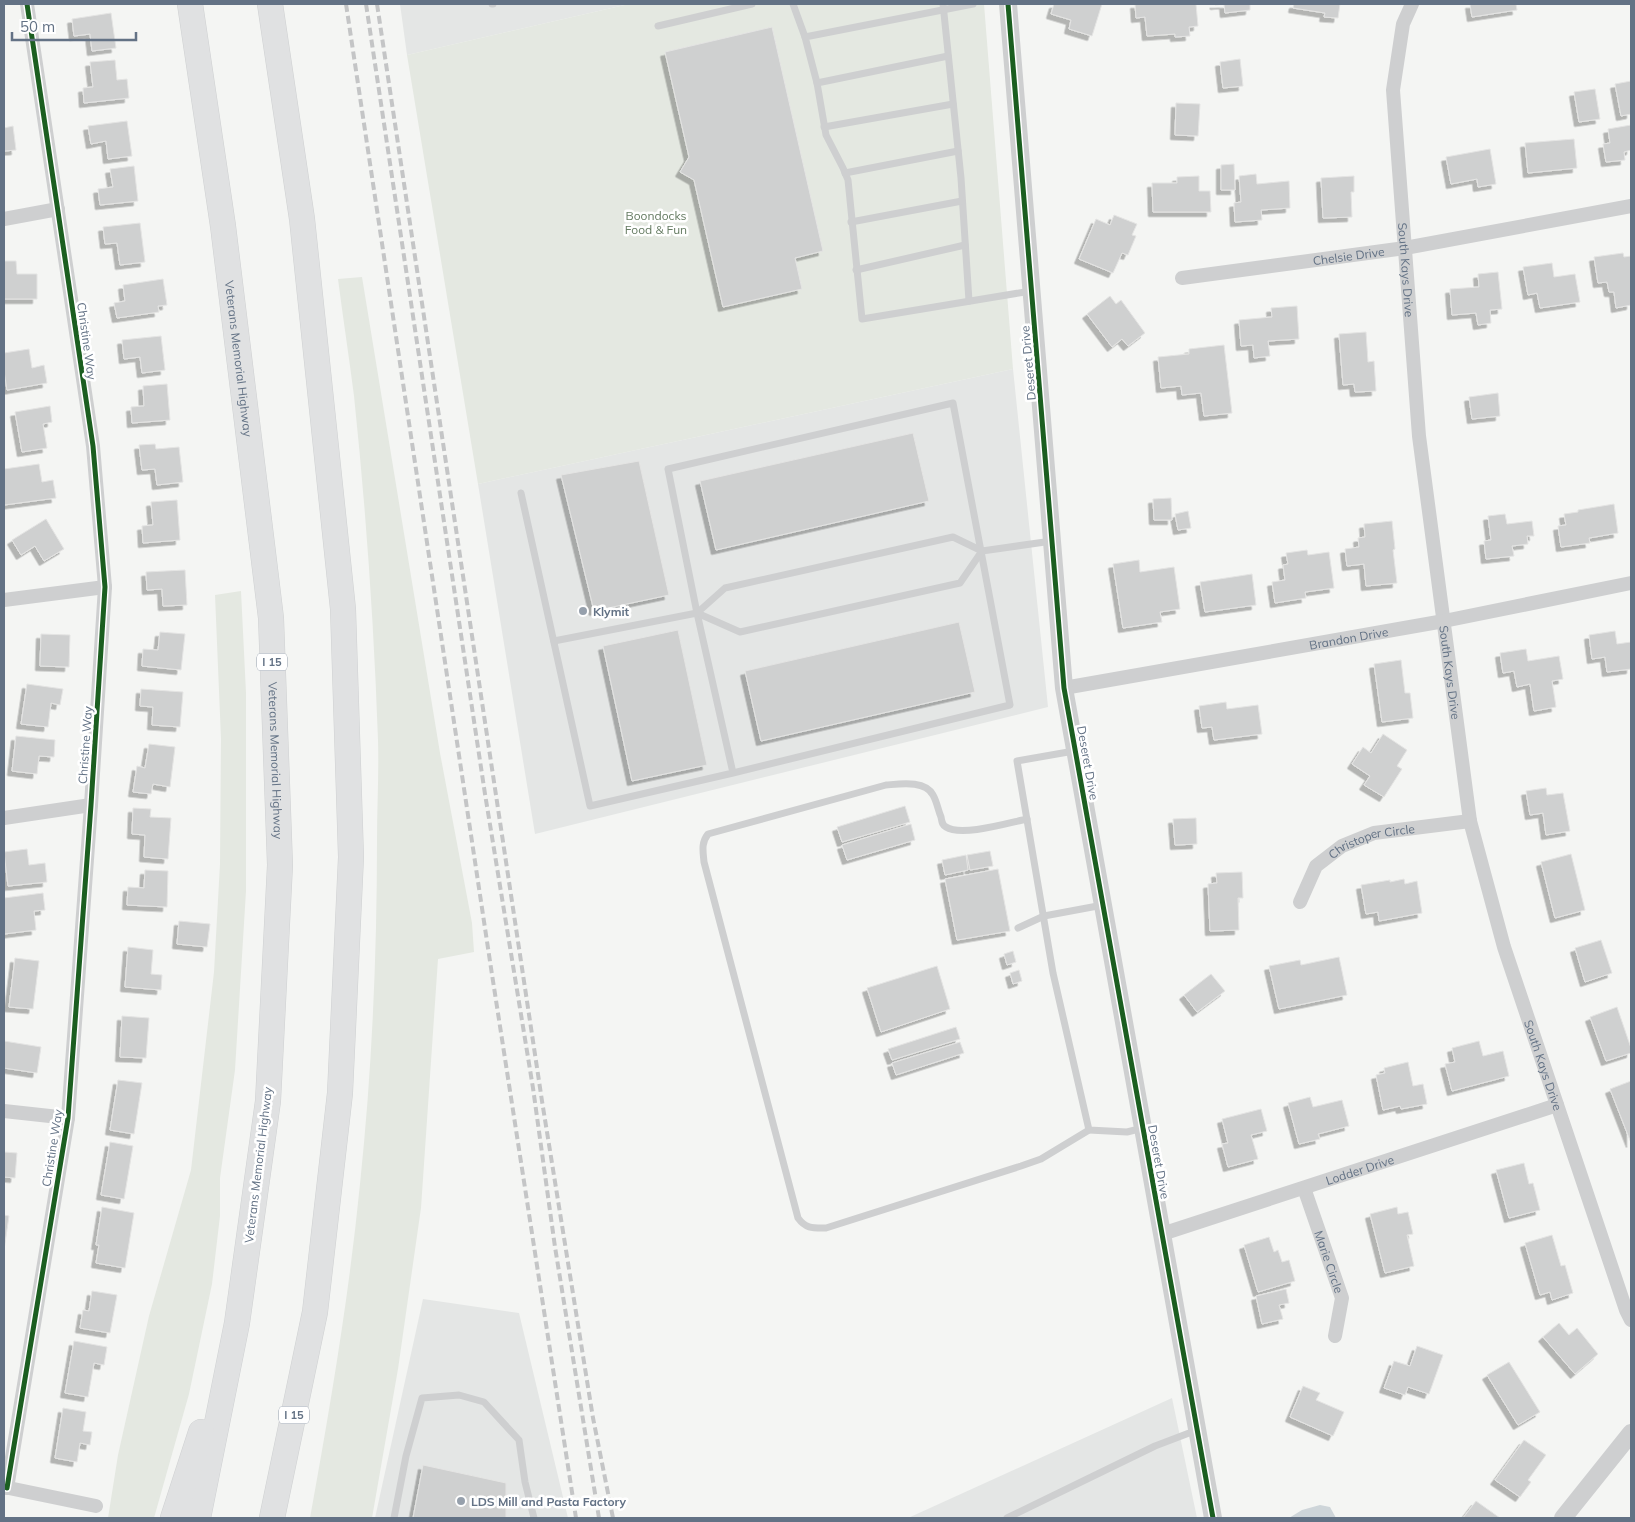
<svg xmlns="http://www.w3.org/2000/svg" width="1635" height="1522" font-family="Mulish,sans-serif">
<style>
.built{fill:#e4e6e5}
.green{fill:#e4e8e1}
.water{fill:#ced5d9}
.building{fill:#cfd0d0;stroke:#e4e4e3;filter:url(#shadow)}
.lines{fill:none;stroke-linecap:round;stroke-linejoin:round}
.motorway-casing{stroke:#cfd1d2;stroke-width:26}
.service{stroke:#cecfd0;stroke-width:7}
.minor{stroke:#cecfd0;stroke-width:14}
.tertiary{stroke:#cecfd0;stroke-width:18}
.motorway{stroke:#e0e1e2;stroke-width:25}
.rail{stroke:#c4c5c6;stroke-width:4;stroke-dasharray:8 4;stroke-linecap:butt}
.cycleway-casing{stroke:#fff;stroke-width:8}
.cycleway{stroke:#1b5e20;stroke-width:5}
.poi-dot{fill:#96a0ac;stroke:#fff;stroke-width:2}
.labels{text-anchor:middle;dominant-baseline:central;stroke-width:5;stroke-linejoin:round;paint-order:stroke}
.shield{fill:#fff;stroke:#929caa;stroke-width:1}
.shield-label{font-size:11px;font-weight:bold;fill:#637285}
.park-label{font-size:12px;fill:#657b62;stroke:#fff}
.street-label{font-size:12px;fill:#637285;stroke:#fff}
.poi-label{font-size:12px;font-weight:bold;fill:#637285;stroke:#fff;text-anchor:start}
</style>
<defs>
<filter id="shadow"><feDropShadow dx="-4.5" dy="4.5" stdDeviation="0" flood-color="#0004"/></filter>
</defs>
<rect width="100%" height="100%" fill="#f4f5f3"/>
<g class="built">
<polygon points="400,4 629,4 407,55"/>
<polygon points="1013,369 1048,707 535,834 478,484"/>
<polygon points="423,1299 519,1313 568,1518 375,1518"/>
<polygon points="1172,1398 1197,1518 908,1518"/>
</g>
<g class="green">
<polygon points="629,4 984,4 1013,369 478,484 407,55"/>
<path d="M 362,277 L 440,753 L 472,923 L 474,952 L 438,959 L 421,1208 L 398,1369 L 372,1518 L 310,1518 C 330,1408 349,1296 360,1184 C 372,1070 377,955 377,840 C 377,807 379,773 378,740 C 374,625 366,510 354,396 C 349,357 343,318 338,279 Z"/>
<polygon points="241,591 246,693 246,891 235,1070 220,1178 220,1216 212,1284 189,1394 154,1518 108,1518 118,1455 149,1316 191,1170 214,972 220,864 221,739 215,595"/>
</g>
<polygon class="water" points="1320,1505 1330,1507 1336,1518 1289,1518 1302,1510"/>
<g class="building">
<polygon points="1054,4 1102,4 1092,36 1069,29 1071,20 1051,14"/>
<polygon points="1135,4 1196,4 1198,26 1189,27 1190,36 1175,37 1175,34 1147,36 1145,17 1136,18"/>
<polygon points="1214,4 1250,4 1250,10 1225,13 1224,4 1215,5"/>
<polygon points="1294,4 1340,4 1338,18 1324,17 1325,13 1293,8"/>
<polygon points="1470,4 1516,4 1517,10 1472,17"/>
<polygon points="111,13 116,48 92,51 90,34 74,36 72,19"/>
<polygon points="772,27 823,251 795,258 802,289 723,307 694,180 680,172 689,157 665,52"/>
<polygon points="1240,59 1243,86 1223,88 1220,62"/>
<polygon points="115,60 117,80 127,79 129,98 84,103 83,88 93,87 90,62"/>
<polygon points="1631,81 1631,114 1621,116 1615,84"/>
<polygon points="1595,89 1600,119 1579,122 1574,92"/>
<polygon points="1176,103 1200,104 1198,136 1175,135"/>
<polygon points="127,121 132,156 108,159 106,141 91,144 88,126"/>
<polygon points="1631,125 1631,150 1624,152 1625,160 1606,162 1603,144 1610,143 1608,129"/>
<polygon points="13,126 16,150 4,151 4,128"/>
<polygon points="1574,139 1577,168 1528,173 1525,143"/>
<polygon points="1490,149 1496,184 1478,187 1477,179 1451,184 1446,157"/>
<polygon points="1234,164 1235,190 1221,190 1221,165"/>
<polygon points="134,166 138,201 100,205 98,189 113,187 110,169"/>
<polygon points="1256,174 1257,184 1289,181 1290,208 1261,210 1262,220 1235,222 1234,203 1241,202 1239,176"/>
<polygon points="1199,176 1199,191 1210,191 1211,212 1153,212 1152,183 1177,183 1177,177"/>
<polygon points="1354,176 1354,192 1351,192 1352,217 1323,218 1321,178"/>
<polygon points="1114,215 1137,224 1132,235 1136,236 1128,255 1122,253 1113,273 1079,259 1096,219 1110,225"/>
<polygon points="140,223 145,262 120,265 117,243 105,244 103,227"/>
<polygon points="1623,253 1624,257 1631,256 1631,305 1616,308 1614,292 1609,292 1607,282 1598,283 1594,257"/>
<polygon points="4,261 16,261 17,274 37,274 37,299 4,299"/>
<polygon points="1552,263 1554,277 1575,274 1580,302 1540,308 1537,293 1528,295 1523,267"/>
<polygon points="1498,272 1502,309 1490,310 1491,323 1478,325 1476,313 1452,315 1450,289 1479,287 1478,274"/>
<polygon points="163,279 167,305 158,306 159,312 117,318 114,303 125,301 123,285"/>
<polygon points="1110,296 1116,304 1121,300 1145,333 1128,346 1122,339 1112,347 1087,314"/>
<polygon points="1297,306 1299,339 1268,341 1270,356 1254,358 1253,345 1241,346 1239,320 1272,317 1271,308"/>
<polygon points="1366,332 1368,362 1374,361 1376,391 1355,392 1354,384 1343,385 1339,334"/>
<polygon points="161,336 165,370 142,373 140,357 124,359 122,340"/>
<polygon points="1224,345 1232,413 1204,416 1201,393 1182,395 1181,386 1161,388 1158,357 1189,354 1189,349"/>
<polygon points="29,349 32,368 44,365 47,383 7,390 4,371 4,353"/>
<polygon points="167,384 170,420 132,423 131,407 144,406 143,386"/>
<polygon points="1498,393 1500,416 1472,419 1469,397"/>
<polygon points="50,406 52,422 43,424 47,448 22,452 15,412"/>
<polygon points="913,433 929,501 716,550 700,481"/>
<polygon points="155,444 156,449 179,447 183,482 157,485 155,469 142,470 139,445"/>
<polygon points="639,461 669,595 594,611 561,475"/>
<polygon points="39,464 42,482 53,480 56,498 4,505 4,469"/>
<polygon points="1171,498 1172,520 1154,520 1153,499"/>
<polygon points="177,500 180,540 143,543 142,526 153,525 151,502"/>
<polygon points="1614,504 1618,533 1589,538 1590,543 1561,547 1558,526 1566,525 1564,514 1578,512 1578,510"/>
<polygon points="1188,511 1191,528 1178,530 1175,514"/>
<polygon points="1505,514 1507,524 1532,521 1534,536 1527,536 1528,544 1512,546 1514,556 1486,559 1484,541 1491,540 1488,516"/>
<polygon points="46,519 64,549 44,561 35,546 21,555 12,540"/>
<polygon points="1392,521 1395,549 1393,550 1397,583 1366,586 1364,564 1347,566 1345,549 1359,547 1358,538 1365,537 1364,524"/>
<polygon points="1307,550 1308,555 1329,552 1334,588 1305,592 1306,598 1275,603 1272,582 1285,580 1283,565 1288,564 1286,553"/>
<polygon points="1139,560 1140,572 1174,567 1180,609 1160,612 1162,622 1123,628 1113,564"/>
<polygon points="185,570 187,605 163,606 162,589 147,590 146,572"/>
<polygon points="1252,574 1256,605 1205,612 1200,582"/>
<polygon points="959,622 975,692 761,741 745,671"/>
<polygon points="678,630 707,765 632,781 603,646"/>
<polygon points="1615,631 1617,644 1631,642 1631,669 1607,672 1605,657 1592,659 1589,635"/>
<polygon points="160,632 185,634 181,670 142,666 143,649 158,650"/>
<polygon points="41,634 70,635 69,667 40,666"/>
<polygon points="1526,649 1528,661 1559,656 1563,679 1552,681 1556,707 1534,711 1530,684 1517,687 1514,671 1503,673 1500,653"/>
<polygon points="1401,660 1405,693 1410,693 1413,718 1382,722 1374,664"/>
<polygon points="27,684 63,689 60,705 51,703 48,727 21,724"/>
<polygon points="141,689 183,692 180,727 152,725 153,707 140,706"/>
<polygon points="1226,702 1227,709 1258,705 1262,734 1214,740 1212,727 1202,728 1199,706"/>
<polygon points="1383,734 1407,750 1397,766 1402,769 1384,797 1364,785 1370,776 1352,764 1363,747 1371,753"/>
<polygon points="16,736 55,740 54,757 39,756 37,774 12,771"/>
<polygon points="149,744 175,747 170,787 153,784 151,794 133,792 137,766 145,768"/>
<polygon points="1546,788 1547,795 1563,793 1570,831 1546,835 1543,813 1530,815 1526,791"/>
<polygon points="905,806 910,822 842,842 837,827"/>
<polygon points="133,808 151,809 150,817 171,818 168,859 144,857 145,835 132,834"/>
<polygon points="1196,818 1197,844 1175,845 1173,819"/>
<polygon points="911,824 915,840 847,860 842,845"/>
<polygon points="27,849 29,865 45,863 47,882 8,886 4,852"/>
<polygon points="990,851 993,866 970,870 967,855"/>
<polygon points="1571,854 1585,910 1555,918 1541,862"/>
<polygon points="966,855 968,870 945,875 942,860"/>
<polygon points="998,869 1010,931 957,940 945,879"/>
<polygon points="145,870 168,871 167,907 127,905 128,887 144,888"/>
<polygon points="1242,872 1243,898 1238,898 1239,930 1210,931 1208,884 1217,883 1216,873"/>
<polygon points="1404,879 1405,884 1417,881 1422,913 1379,921 1378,912 1366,914 1361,885 1390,880 1390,882"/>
<polygon points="43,893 45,910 34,911 36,930 4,934 4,898"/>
<polygon points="179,921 210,924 207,947 177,944"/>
<polygon points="1601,940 1612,973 1585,982 1575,948"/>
<polygon points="128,947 153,950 151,974 162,975 161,990 125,987"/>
<polygon points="1013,951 1016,962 1007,965 1004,954"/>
<polygon points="1339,957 1347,995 1279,1009 1269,966 1300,960 1301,965"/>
<polygon points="15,958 39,961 33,1009 9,1007"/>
<polygon points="937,966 950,1009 881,1032 867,988"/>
<polygon points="1019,970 1022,981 1013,984 1010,973"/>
<polygon points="1211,974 1225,991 1197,1012 1184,995"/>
<polygon points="1617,1007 1631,1048 1631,1053 1606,1061 1590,1017"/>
<polygon points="122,1016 149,1018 146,1058 120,1057"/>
<polygon points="956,1027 960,1039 892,1060 888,1049"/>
<polygon points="4,1041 41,1047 37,1073 4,1068"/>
<polygon points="1479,1041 1483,1056 1503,1051 1509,1076 1452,1091 1445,1064 1455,1062 1452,1048"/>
<polygon points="960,1042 964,1053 896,1075 892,1063"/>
<polygon points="1408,1062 1413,1086 1423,1084 1427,1104 1401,1109 1400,1106 1383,1110 1376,1075 1385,1073 1384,1068"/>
<polygon points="118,1080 142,1083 134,1134 110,1130"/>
<polygon points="1631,1081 1631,1143 1610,1089"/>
<polygon points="1310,1097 1313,1107 1342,1100 1349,1126 1318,1134 1320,1139 1299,1144 1288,1103"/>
<polygon points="1261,1109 1267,1131 1251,1135 1258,1159 1228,1167 1222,1144 1228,1143 1222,1119"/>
<polygon points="110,1142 133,1146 124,1199 101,1195"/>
<polygon points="4,1152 17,1153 15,1178 4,1177"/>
<polygon points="1524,1163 1529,1184 1533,1183 1540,1210 1509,1218 1496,1170"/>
<polygon points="102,1207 134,1213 125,1268 96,1263 99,1245 96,1245"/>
<polygon points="1397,1207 1398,1214 1408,1212 1413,1234 1407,1235 1414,1266 1385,1273 1370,1214"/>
<polygon points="4,1215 9,1216 4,1250"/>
<polygon points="1552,1235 1561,1266 1565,1265 1573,1293 1552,1300 1550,1292 1540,1295 1525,1243"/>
<polygon points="1269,1237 1274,1252 1278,1250 1282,1262 1289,1260 1295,1281 1258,1292 1244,1245"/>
<polygon points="1286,1289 1289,1303 1279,1305 1283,1319 1262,1324 1256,1296"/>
<polygon points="92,1291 117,1295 110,1333 80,1328 83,1310 89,1311"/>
<polygon points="1559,1323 1569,1335 1577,1328 1598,1354 1575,1374 1543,1337"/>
<polygon points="74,1341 107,1347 104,1365 94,1363 88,1397 65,1393"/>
<polygon points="1417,1346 1443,1355 1429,1394 1408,1387 1405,1395 1384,1388 1394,1361 1410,1366"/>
<polygon points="1509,1362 1540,1412 1518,1425 1487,1375"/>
<polygon points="1303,1386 1320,1393 1316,1400 1344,1412 1333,1436 1290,1417"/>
<polygon points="63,1408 86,1412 83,1431 92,1432 90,1445 80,1443 77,1462 55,1458"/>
<polygon points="1524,1440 1546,1455 1528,1480 1531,1482 1520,1497 1495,1480"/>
<polygon points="423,1465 506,1483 506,1518 413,1518"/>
<polygon points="1476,1501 1500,1518 1463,1518"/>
</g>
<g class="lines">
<defs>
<g id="motorway">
<path id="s7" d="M 190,4 L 223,226 L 271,618 L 280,865 L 268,1101 L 237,1323 L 198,1518"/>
<polyline points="270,4 302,219 343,609 351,857 340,1093 315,1312 272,1518"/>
<polyline points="173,1518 201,1432"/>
</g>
</defs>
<use href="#motorway" class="motorway-casing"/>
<g class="service">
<polyline points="492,4 493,4"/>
<polyline points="793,4 805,37"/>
<polyline points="943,4 961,178 969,301"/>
<polyline points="973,4 805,37 817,83 826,135 843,168 848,180 862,319 1031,291"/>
<polyline points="658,26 752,4"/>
<polyline points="817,83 948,56"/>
<polyline points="824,127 953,104"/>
<polyline points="845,173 958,151"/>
<polyline points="851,222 962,201"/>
<polyline points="856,270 965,245"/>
<polyline points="521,493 590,806 733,773 1010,705 953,403 668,469 697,613 733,773"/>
<polyline points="697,613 740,632 960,583 982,551"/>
<polyline points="554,641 697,613 725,588 953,537 982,551 1052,541"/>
<polyline points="1074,751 1017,761 1053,973 1089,1130 1127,1132 1143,1128"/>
<path d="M 1027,819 C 1008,823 961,837 946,827 C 942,825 942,822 941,817 C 938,810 937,802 933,795 C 925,780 900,784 886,785 L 708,834 C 701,843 703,851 704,862 L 798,1218 C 806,1229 813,1228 826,1228 L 1021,1166 L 1041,1159 L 1089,1130"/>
<polyline points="1018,928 1044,916 1103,905"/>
<polyline points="394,1518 406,1456 422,1398 459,1395 484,1402 519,1440 525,1482 534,1518"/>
<polyline points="1007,1518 1155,1446 1197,1430"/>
</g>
<g class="minor">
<path id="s1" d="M 1412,4 L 1403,24 L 1393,90 L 1419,436 L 1470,821 L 1504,947 L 1626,1310 L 1631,1320"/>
<polyline points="4,219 58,209"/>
<path id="s2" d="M 1182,278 L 1405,248 L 1631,206"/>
<polyline points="4,600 105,587"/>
<path id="s3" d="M 1064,688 L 1444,621 L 1631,583"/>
<polyline points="4,818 91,805"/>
<path id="s4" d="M 1300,902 L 1316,866 L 1342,846 L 1374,833 L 1470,821"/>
<polyline points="4,1111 68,1118"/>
<path id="s5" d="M 1304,1188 L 1342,1298 L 1335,1336"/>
<path id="s6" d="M 1162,1234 L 1557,1105"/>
<polyline points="4,1487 96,1506"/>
<polyline points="7,1488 68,1118 91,805 105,587 93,446 27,4"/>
</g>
<g class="tertiary">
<polyline points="1008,4 1064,688 1213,1518"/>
<polyline points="1563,1518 1631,1433"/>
</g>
<use href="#motorway" class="motorway"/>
<g class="rail">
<polyline points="346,4 491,968 576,1518"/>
<polyline points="366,4 485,794 533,1088 555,1247 599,1518"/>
<polyline points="377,4 542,1101 593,1418 613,1518"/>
</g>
<defs>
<g id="cycleway">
<polyline points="1008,4 1064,688 1213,1518"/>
<polyline points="7,1488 68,1118 91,805 105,587 93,446 27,4"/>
</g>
</defs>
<use href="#cycleway" class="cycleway-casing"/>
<use href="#cycleway" class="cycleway"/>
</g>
<g class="poi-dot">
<circle cx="583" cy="611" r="5"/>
<circle cx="461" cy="1501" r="5"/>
</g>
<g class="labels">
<g class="shield">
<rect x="257" y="653.5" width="30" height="17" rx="4"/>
<rect x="279" y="1406.5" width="30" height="17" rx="4"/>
</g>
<g class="shield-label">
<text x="272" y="662">I 15</text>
<text x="294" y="1415">I 15</text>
</g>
<g class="park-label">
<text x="656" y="215">Boondocks<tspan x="656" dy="14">Food &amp; Fun</tspan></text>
</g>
<g class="street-label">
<text stroke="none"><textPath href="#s2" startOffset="168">Chelsie Drive</textPath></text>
<text stroke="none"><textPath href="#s1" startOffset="269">South Kays Drive</textPath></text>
<text transform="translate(87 341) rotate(82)">Christine Way</text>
<text stroke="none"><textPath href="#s7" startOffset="358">Veterans Memorial Highway</textPath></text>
<text transform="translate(1028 363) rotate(-95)">Deseret Drive</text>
<text stroke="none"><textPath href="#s3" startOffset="289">Brandon Drive</textPath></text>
<text stroke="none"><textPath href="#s1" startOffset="674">South Kays Drive</textPath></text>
<text transform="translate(85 745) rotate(-86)">Christine Way</text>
<text stroke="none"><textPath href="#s7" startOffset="762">Veterans Memorial Highway</textPath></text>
<text transform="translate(1088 763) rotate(80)">Deseret Drive</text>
<text stroke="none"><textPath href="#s4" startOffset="102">Christoper Circle</textPath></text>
<text stroke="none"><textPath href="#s1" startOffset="1079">South Kays Drive</textPath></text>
<text transform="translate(52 1148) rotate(-81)">Christine Way</text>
<text transform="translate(1159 1162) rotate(80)">Deseret Drive</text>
<text transform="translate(258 1165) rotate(-83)">Veterans Memorial Highway</text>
<text stroke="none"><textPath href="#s6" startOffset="208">Lodder Drive</textPath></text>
<text stroke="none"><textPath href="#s5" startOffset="78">Marie Circle</textPath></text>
</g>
<g class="poi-label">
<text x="593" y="611">Klymit</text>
<text x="471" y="1501">LDS Mill and Pasta Factory</text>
</g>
</g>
<rect width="1635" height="1522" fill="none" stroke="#637285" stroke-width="10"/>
<path d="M12 32v8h124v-8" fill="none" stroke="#637285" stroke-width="2.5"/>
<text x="20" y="32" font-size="15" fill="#637285" stroke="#ffffff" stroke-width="4" paint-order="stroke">50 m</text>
</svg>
